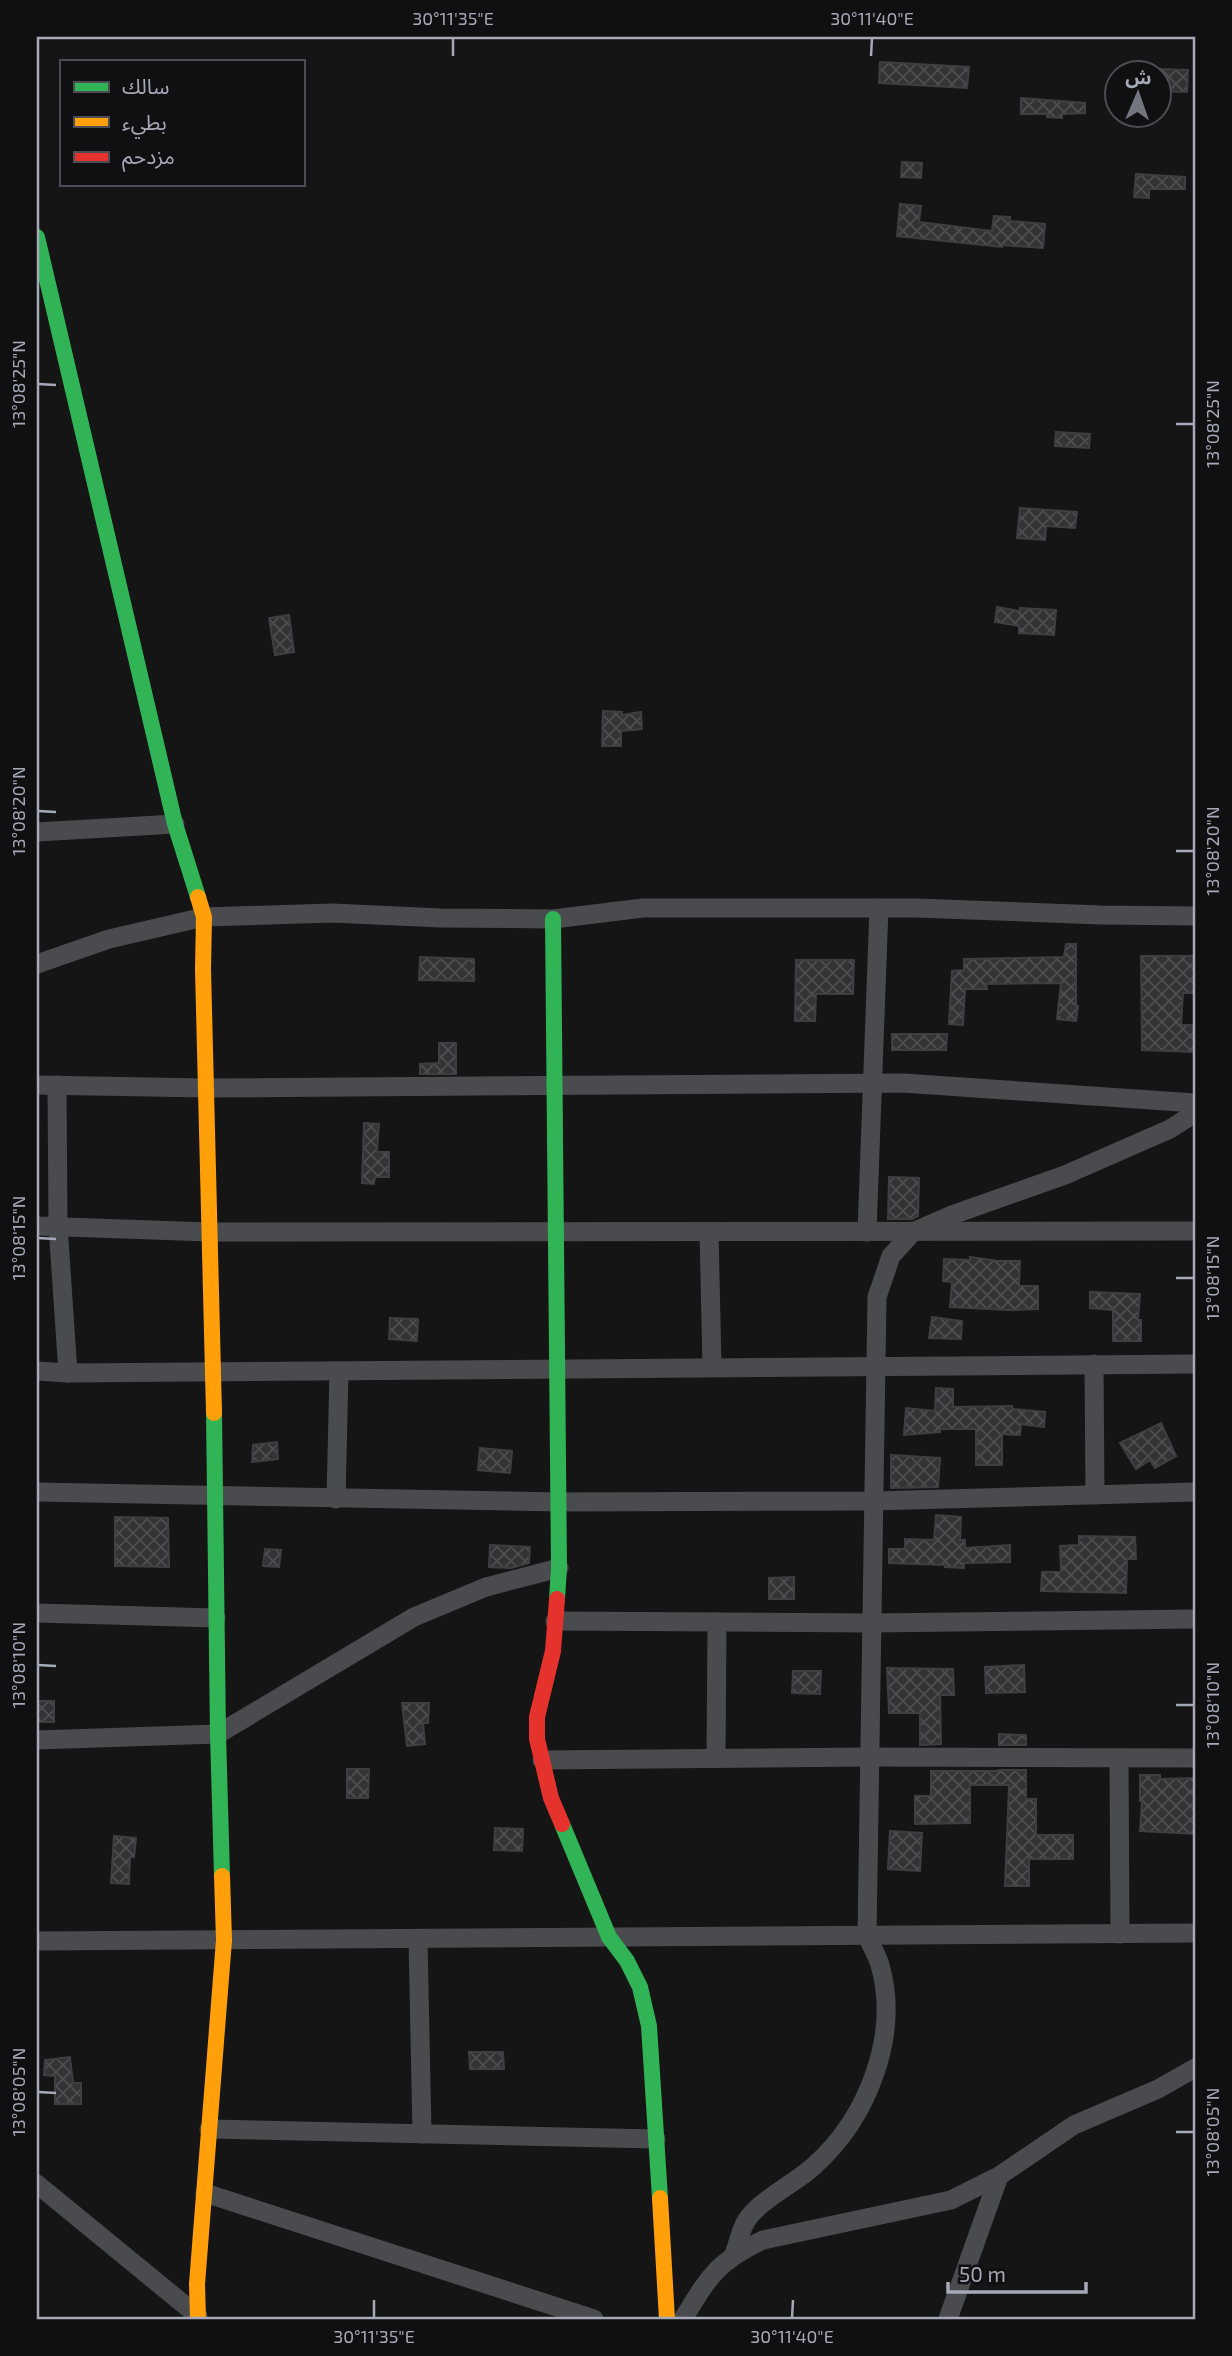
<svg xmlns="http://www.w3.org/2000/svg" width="1232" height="2356" font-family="'Exo 2','Noto Sans Arabic',sans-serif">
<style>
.building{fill:url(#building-cross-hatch);stroke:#3e3f42;stroke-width:2}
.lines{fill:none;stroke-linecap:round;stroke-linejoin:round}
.street{stroke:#494b4e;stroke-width:19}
.fast{stroke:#30b455;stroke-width:16}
.slow{stroke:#ff9f0a;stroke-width:16}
.jam{stroke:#e5322d;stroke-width:16}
.ticks{fill:none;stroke:#a5a9b8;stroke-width:2.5}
.neatline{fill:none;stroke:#a5a9b8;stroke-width:2.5}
.ticks-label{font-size:18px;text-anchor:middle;fill:#a5a9b8}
</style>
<defs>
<pattern id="building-cross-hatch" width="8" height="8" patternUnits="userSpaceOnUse" patternTransform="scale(1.75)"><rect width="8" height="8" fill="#333335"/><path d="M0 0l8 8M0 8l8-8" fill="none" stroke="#4e4e50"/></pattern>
</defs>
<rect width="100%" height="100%" fill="#151515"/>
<g class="building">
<polygon points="880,62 969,67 967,88 879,83"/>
<polygon points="1158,69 1188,70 1187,92 1158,91"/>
<polygon points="1021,98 1085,103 1085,113 1062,114 1062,118 1047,117 1047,114 1021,114"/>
<polygon points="902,162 922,163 921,178 901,177"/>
<polygon points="1136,174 1185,177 1185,189 1149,189 1149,198 1134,197"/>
<polygon points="900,204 921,206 919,222 992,231 994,216 1010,217 1010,221 1045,224 1043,248 1002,245 1002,247 897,236"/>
<polygon points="1056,432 1090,434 1089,448 1055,446"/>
<polygon points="1020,508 1077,512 1075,528 1046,526 1045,540 1017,538"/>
<polygon points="997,607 1020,611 1020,608 1056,610 1054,635 1019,633 1019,626 995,622"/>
<polygon points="289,615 294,652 275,655 269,618"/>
<polygon points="603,711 622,712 622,715 641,712 642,729 621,731 621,746 602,746"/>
<polygon points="1066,944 1076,944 1076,1006 1078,1006 1076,1021 1057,1019 1061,983 986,984 987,989 965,989 963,1025 949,1024 952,971 964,970 964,959 1064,957"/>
<polygon points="1141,956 1195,956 1195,993 1183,993 1181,1025 1195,1025 1195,1052 1142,1050"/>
<polygon points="420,957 474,959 474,981 419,980"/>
<polygon points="796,960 854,960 853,994 816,994 815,1021 795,1021"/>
<polygon points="892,1034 947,1034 946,1050 892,1050"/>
<polygon points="439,1043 456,1043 456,1074 420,1074 420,1064 439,1063"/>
<polygon points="364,1123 379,1124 377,1152 389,1152 389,1177 375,1177 374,1184 362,1183"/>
<polygon points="889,1177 919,1178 918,1216 912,1219 888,1219"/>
<polygon points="970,1257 998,1261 1020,1261 1019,1286 1038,1286 1038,1309 1009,1310 950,1307 952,1282 943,1281 944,1259 970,1260"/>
<polygon points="1090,1292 1140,1294 1138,1320 1141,1320 1141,1341 1113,1341 1113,1310 1090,1308"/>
<polygon points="932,1317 962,1321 961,1339 929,1338"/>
<polygon points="390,1318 418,1319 417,1341 389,1339"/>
<polygon points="936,1388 953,1389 953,1407 1012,1406 1013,1409 1045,1412 1044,1427 1021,1424 1020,1435 1002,1434 1002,1465 976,1465 976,1429 940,1429 940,1432 904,1435 906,1408 935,1411"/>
<polygon points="1161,1423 1176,1456 1155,1468 1150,1460 1136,1469 1120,1443"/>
<polygon points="277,1442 278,1459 252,1462 253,1445"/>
<polygon points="480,1448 512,1451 510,1473 478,1470"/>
<polygon points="891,1455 940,1458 938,1487 891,1488"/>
<polygon points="936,1515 961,1517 960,1540 965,1540 965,1548 1010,1545 1010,1562 964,1563 964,1568 945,1567 945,1565 889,1563 889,1549 905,1549 905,1539 934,1540"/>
<polygon points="115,1517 168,1518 169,1567 115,1566"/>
<polygon points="1079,1536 1135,1537 1136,1559 1127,1559 1126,1593 1041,1591 1042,1572 1061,1572 1060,1546 1079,1545"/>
<polygon points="490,1545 530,1547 529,1563 511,1568 489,1567"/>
<polygon points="265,1549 281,1550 279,1567 263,1566"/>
<polygon points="794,1577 794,1599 769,1599 769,1578"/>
<polygon points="1024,1665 1025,1692 986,1693 985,1667"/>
<polygon points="887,1668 953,1669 954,1695 940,1695 941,1744 920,1745 920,1713 889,1713"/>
<polygon points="793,1671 821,1671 820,1694 792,1693"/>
<rect x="37" y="1701" width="17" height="21"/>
<polygon points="402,1703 429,1703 428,1723 423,1723 425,1744 407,1746"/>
<polygon points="999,1734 1026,1735 1026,1745 999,1745"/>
<polygon points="347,1769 369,1769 368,1798 347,1798"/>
<polygon points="999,1770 1026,1770 1026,1799 1036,1799 1036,1835 1073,1835 1073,1859 1029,1859 1029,1886 1005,1886 1009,1785 970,1785 970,1823 915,1824 915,1796 931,1796 931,1771 999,1771"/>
<polygon points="1140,1775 1160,1775 1160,1779 1195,1778 1195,1834 1140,1831 1142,1801 1140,1801"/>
<polygon points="495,1828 523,1829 522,1851 494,1850"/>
<polygon points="890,1831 922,1833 920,1871 888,1869"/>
<polygon points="114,1836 136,1838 134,1857 130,1857 129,1884 111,1883"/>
<polygon points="469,2052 503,2052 504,2069 470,2069"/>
<polygon points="70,2057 73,2083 81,2083 81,2104 55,2104 55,2076 44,2075 45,2060"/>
</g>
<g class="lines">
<g class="street">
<polyline points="37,832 175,824"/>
<polyline points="37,964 109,939 204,917 332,913 441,918 553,919 643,908 917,908 1101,915 1195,916"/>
<polyline points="37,1085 205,1088 903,1083 1195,1103"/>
<polyline points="57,1085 58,1226 68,1373"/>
<polyline points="37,1226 209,1232 1195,1231"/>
<polyline points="709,1232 712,1366"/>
<polyline points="867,1232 879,908"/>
<polyline points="1094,1364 1095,1495"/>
<path d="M 37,1371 L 68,1373 C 444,1367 820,1366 1195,1364"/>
<polyline points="37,1492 559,1502 873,1501 1195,1492"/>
<polyline points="336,1499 339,1371"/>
<polyline points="37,1613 216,1618"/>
<polyline points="555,1621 872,1623 1195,1619"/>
<polyline points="37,1740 218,1734 414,1617 486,1587 559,1568"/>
<polyline points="716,1758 717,1622"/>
<polyline points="1119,1758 1120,1934"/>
<polyline points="542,1760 869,1757 1195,1758"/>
<polyline points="418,1939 422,2134"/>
<polyline points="37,1941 1195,1933"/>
<polyline points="209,2129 656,2139"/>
<polyline points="37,2184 198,2316"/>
<polyline points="205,2193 594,2319"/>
<path d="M 734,2254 C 738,2244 740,2232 745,2223 C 758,2200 795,2184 815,2165 C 868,2117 900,2035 880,1965 C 877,1955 871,1945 867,1936 L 877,1297 L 891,1256 L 913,1232 L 952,1215 L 1065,1175 L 1170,1129 L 1195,1113"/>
<path d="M 683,2319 C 709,2277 716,2262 763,2240 L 951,2200 L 999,2176 L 1074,2125 L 1158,2089 L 1195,2068"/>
<polyline points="948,2319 999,2176"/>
</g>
<g class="fast">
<polyline points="37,237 175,824 198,897"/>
<polyline points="553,919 559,1568 557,1599"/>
<polyline points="214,1413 218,1734 222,1876"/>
<polyline points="562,1824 609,1937 627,1961 640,1987 649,2026 660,2198"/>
</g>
<g class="slow">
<polyline points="198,897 204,917 203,969 214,1413"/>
<polyline points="660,2198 667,2319"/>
<polyline points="198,2319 197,2284 224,1940 222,1876"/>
</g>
<polyline class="jam" points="557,1599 553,1651 537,1717 537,1739 551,1798 562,1824"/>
</g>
<path class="ticks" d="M 453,56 L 453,38M 871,56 L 872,38M 38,384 L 56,385M 1176,424 L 1194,424M 38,811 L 56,812M 1176,851 L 1194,851M 38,1238 L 56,1239M 1176,1278 L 1194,1278M 38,1665 L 56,1666M 1176,1705 L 1194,1705M 38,2092 L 56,2093M 1176,2132 L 1194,2132M 374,2318 L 374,2300M 792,2318 L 793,2300"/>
<rect width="1232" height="2356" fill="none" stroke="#100f11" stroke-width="77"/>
<rect x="60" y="60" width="245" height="126" fill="#100f11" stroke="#4c4d54" stroke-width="2"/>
<rect x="74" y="82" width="35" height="10" fill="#30b455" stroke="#4c4d54" stroke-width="2"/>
<text x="122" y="94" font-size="21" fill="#a5a9b8">سالك</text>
<rect x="74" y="117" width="35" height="10" fill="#ff9f0a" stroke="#4c4d54" stroke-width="2"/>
<text x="122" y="130" font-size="21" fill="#a5a9b8">بطيء</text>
<rect x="74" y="152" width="35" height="10" fill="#e5322d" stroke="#4c4d54" stroke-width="2"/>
<text x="122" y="164" font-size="21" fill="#a5a9b8">مزدحم</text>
<g transform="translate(1138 94) rotate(2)"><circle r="33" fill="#100f11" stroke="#4c4d54" stroke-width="2"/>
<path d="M0-5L12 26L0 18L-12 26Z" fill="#73757f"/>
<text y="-10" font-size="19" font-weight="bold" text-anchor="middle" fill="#a5a9b8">ش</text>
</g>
<path d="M948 2282v10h138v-10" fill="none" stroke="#a5a9b8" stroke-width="3.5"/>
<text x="959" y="2282" font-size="21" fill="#a5a9b8" stroke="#100f11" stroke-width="5" paint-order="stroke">50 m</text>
<rect x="38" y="38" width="1156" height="2280" class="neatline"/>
<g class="ticks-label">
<text x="453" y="25">30°11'35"E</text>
<text x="872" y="25">30°11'40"E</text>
<text transform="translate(19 384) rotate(-90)" y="6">13°08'25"N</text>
<text transform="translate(1213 424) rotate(-90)" y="6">13°08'25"N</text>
<text transform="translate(19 811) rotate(-90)" y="6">13°08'20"N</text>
<text transform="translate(1213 851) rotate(-90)" y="6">13°08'20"N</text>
<text transform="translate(19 1238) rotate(-90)" y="6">13°08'15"N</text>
<text transform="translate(1213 1278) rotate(-90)" y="6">13°08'15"N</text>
<text transform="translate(19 1665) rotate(-90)" y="6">13°08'10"N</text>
<text transform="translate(1213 1705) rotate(-90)" y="6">13°08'10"N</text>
<text transform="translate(19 2092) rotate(-90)" y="6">13°08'05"N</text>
<text transform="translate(1213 2132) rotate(-90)" y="6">13°08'05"N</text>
<text x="374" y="2343">30°11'35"E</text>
<text x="792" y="2343">30°11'40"E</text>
</g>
</svg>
